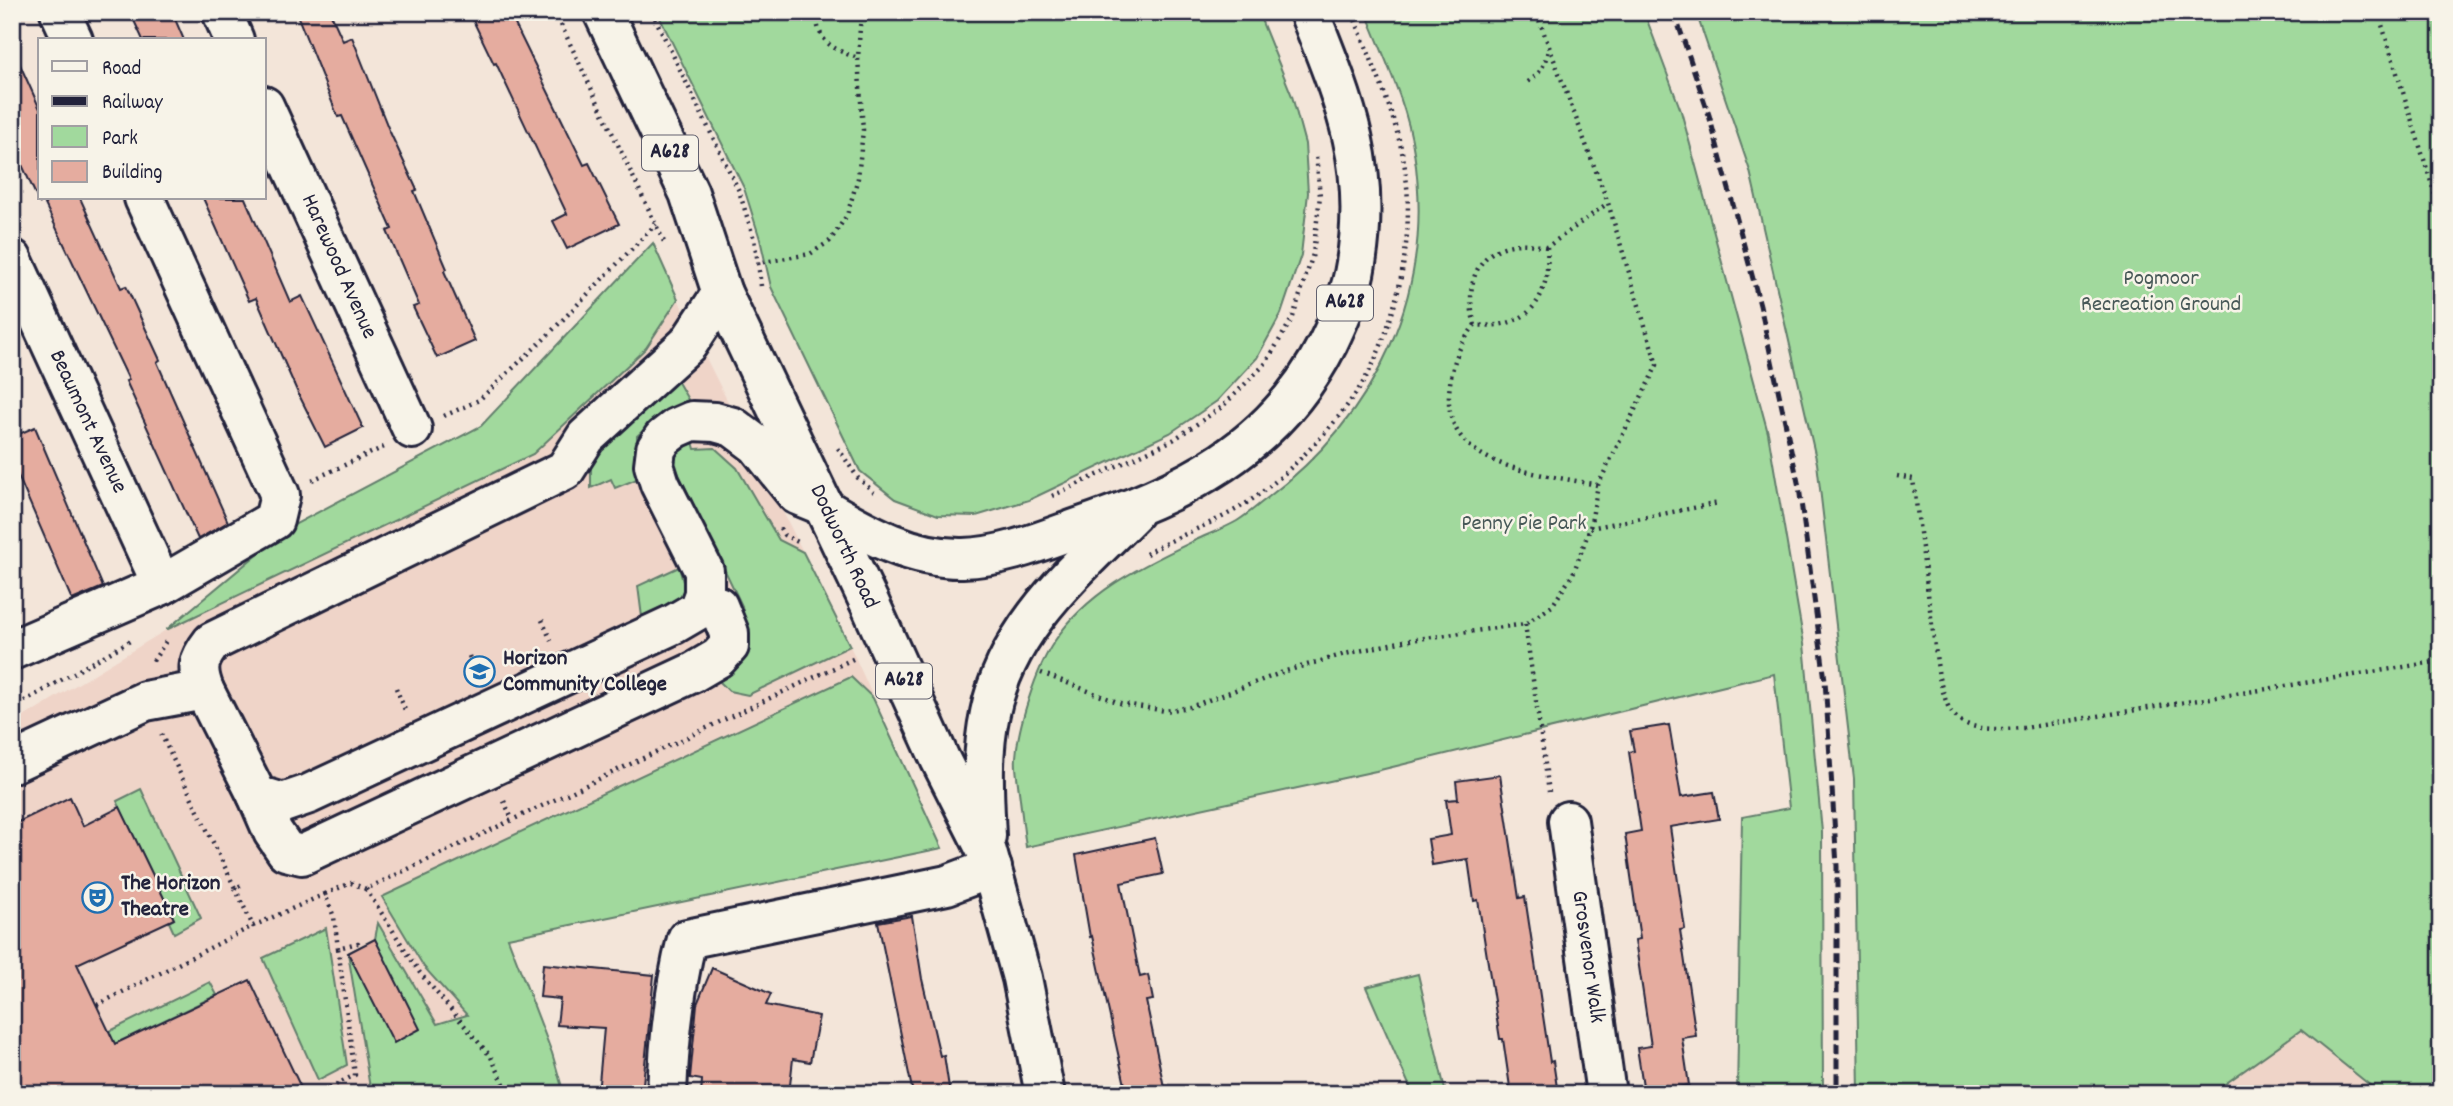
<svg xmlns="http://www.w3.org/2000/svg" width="2453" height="1106" font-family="Dekko,sans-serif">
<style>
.built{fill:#efd4c8}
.green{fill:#a1d99d;stroke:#627e6c;stroke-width:2}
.building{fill:#e5ac9f;stroke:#22223b;stroke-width:2}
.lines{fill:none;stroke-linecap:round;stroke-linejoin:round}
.minor-casing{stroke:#22223b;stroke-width:44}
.highway-casing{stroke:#22223b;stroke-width:44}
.path{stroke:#22223b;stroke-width:4.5;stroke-dasharray:2 5;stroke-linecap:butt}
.minor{stroke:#f7f3e8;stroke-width:38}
.highway{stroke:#f7f3e8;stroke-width:38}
.rail{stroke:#22223b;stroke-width:5;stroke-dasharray:10 5;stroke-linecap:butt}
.labels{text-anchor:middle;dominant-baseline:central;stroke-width:5;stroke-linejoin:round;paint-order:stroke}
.shield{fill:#f7f3e8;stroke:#62616f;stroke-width:2}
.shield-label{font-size:21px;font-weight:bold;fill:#22223b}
.street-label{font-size:23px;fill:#22223b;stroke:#f7f3e8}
.park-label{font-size:23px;fill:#485958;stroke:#f7f3e8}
.poi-label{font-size:23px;font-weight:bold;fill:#22223b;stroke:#f7f3e8;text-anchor:start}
</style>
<rect width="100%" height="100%" fill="#f3e5d9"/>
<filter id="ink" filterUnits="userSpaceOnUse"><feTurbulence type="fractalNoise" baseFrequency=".0143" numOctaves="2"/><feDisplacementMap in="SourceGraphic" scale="14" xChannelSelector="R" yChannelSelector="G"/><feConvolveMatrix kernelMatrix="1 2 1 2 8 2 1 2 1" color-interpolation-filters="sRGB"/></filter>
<g filter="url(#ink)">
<g class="built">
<polygon points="653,243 695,336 850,646 942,848 456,948 551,1094 12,1094 12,724 166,630 290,527 481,426"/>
<polygon points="2301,1030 2381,1094 2211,1094"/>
</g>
<g class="green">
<polygon points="657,12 1258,12 1292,96 1305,144 1308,193 1301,255 1281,314 1257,358 1217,401 1170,433 1029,500 976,516 938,515 895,499 860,471 771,287 760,239 744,188"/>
<path d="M 1366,12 L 1644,12 L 1681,111 L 1768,433 L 1804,644 L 1822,832 L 1823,1094 L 1737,1094 L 1742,817 L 1789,808 L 1774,674 L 1376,771 L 1026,847 C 1023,826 1021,805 1018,784 C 1017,775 1015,766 1016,757 C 1018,726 1036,669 1054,642 C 1088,590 1144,565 1198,539 C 1211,533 1225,528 1237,521 C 1247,515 1257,506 1266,499 C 1377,415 1436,292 1414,152 C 1407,103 1384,58 1366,12 Z"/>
<polygon points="1696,12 2441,12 2441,1094 2381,1094 2301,1030 2211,1094 1859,1094 1854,779 1817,463 1750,171"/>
<polygon points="653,243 678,299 646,348 533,454 166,630 290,527 481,426"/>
<polygon points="675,377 690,403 661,415 637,436 637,479 615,488 611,479 591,488 591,463 603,441"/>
<polygon points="692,438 695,449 715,448 737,468 779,540 803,552 850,646 748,695 729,691 718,680 745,631 742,606 674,464 677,446"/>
<polygon points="679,567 686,593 679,602 642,617 638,586"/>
<polygon points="851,677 873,698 942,848 508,938 552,1053 564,1094 371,1094 348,953 375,939 378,923 437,1024 467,1015 424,967 382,897"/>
<polygon points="141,789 201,918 174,933 169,922 174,919 117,801"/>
<polygon points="326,928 347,1065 318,1080 263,958"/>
<polygon points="1418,974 1446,1094 1413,1094 1366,987"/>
<polygon points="210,982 217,995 108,1047 102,1035"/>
</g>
<g class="building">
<polygon points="130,12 172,12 184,40 143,40"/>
<polygon points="296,12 330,12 343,41 352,37 389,130 417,190 414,191 447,269 444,271 475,341 437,358 413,307 419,305 387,231 392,229 342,116 338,117"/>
<polygon points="469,12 509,12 584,165 589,163 619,224 567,249 553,221 567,214 496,63 494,64"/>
<polygon points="12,47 40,109 40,204 12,143"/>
<polygon points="42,198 80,198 121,288 126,286 160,360 157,362 168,387 228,522 198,539 126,381 129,380"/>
<polygon points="203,198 245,198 290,302 302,296 363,428 325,447 297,391 256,298 249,301"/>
<polygon points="35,427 103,587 72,600 12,462 12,437"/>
<polygon points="1669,725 1681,797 1714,792 1719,819 1670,827 1685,929 1680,930 1696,1036 1682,1038 1689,1085 1644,1092 1637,1048 1651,1046 1635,940 1640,939 1625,834 1641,831 1629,752 1634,751 1630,731"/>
<polygon points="1500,775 1519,898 1525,897 1550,1062 1553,1061 1558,1094 1511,1094 1503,1039 1500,1039 1478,900 1474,901 1468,859 1432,865 1428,839 1451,835 1446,800 1458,799 1456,781"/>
<polygon points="70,797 83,826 120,807 174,919 77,964 115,1044 250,980 304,1094 12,1094 12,825"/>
<polygon points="1155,838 1163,874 1121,883 1140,977 1148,975 1153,1000 1146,1001 1164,1087 1127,1094 1092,936 1090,937 1076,855"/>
<polygon points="912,916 922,979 940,1056 944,1055 950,1094 913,1094 878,922"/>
<polygon points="375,939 420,1029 394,1043 348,953"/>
<polygon points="543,964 654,975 642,1094 598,1094 604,1028 557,1025 560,999 540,997"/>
<polygon points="712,968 771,994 766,1005 819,1016 810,1062 793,1059 789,1094 701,1094 702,1080 690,1078 697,1004"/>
</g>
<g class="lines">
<defs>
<g id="minor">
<polyline points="60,12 73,40"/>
<polyline points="222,12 234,40"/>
<polyline points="264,106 412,429"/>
<polyline points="12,259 162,585"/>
<path d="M 722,293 L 688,344 L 586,437 L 565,470 L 212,642 C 198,660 196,668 204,690 L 257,795 L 283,803 L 309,794 L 674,624 L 698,610 L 704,594 L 704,571 L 660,484 L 654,465 L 656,449 L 663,438 L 676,428 L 692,421 L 715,422 L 733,427 L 757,445 L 797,495 L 824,506"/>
<polyline points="12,650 162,585 274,520 280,495 144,198"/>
<polyline points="12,763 145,701 204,690"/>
<polyline points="257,795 273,832 286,851 302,855 694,672 718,658 729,646 729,633 718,606"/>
<polyline points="1568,821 1606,1094"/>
<path d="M 667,1094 C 669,1041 674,990 687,939 L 947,885 L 992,868"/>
</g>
<g id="highway">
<polyline points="603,12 689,193 722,293 870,604 940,759 987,852 1022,978 1045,1094"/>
<path d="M 825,509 C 868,534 912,559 963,558 C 1002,557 1039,542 1075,529 C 1184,492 1274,450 1328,343 C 1340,318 1352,291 1356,263 C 1372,166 1344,100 1309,12"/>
<path d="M 986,836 C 984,795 981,754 990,713 C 1007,628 1074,572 1133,513"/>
</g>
</defs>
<use href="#minor" class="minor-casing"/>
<use href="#highway" class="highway-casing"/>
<g class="path">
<polyline points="555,12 665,244"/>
<polyline points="652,12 739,191 754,239 758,263"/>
<path d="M 816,12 C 817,42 832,49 858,58"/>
<polyline points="2378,12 2441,214"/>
<path d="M 1528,82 C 1541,73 1546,64 1548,48"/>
<polyline points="761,286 758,263 810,254 830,241 847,215 858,178 863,130 858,58 861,12"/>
<path d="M 1475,325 C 1464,287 1475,247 1520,244 C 1529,243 1538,246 1547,247"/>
<polyline points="444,416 479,400 543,340 656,224"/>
<polyline points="838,448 858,478 874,492"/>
<path d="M 1897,476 L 1913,479 L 1939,678 C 1942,687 1944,697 1948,706 C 1960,734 1999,729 2024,728 L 2441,661"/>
<polyline points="312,480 384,447"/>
<path d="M 1597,485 C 1544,473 1445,471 1449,394 C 1451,366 1458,346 1475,325 C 1530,330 1551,298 1547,247 L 1608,203"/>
<polyline points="1052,496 1173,440 1222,407 1266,363 1293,317 1313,254 1320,196 1316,154"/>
<polyline points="780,528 784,535 800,543"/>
<polyline points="1590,528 1719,503"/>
<path d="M 1146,554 C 1181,533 1221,522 1254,498 C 1294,470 1352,409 1373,364 C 1402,301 1417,220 1402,152 C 1391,103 1370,58 1352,12"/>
<polyline points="542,620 551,641"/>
<polyline points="1525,624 1549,792"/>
<polyline points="469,656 478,678"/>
<polyline points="153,661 167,640"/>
<polyline points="1041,673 1120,703 1165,711 1190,707 1286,671 1345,654 1404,641 1525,624 1552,606 1573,574 1590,528 1598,485 1657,365 1608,203 1536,12"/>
<polyline points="396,688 405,710"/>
<polyline points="12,708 130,641"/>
<polyline points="161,734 235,888 244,884"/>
<polyline points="504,801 512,819"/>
<polyline points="235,888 253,926 325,894 334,917 338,948 358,943 360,947"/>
<polyline points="366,889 420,973 491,1057 509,1094"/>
<polyline points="325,894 351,883 366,889 857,657"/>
<polyline points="97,1005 253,926"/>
<polyline points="317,1094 355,1075 338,948"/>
</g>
<use href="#minor" class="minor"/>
<use href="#highway" class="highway"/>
<polyline class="rail" points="1674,12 1709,115 1760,305 1799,487 1825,680 1837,866 1837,1094"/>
</g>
</g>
<defs>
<symbol id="school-ring" viewBox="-11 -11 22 22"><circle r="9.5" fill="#f7f3e8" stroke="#1f6fb2" stroke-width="1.5"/><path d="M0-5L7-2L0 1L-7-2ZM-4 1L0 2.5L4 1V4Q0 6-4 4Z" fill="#1f6fb2"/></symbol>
<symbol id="theatre-ring" viewBox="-11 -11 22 22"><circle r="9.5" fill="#f7f3e8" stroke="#1f6fb2" stroke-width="1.5"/><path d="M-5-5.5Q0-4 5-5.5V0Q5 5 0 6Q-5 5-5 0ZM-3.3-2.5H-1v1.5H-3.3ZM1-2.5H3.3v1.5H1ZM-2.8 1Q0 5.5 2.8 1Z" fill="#1f6fb2"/></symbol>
</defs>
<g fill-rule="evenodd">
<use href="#school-ring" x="462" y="654" width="35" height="35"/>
<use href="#theatre-ring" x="80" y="880" width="35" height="35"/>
</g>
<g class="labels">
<g class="shield">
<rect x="642" y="135.5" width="56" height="35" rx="5"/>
<rect x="1317" y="285.5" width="56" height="35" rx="5"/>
<rect x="876" y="663.5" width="56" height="35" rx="5"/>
</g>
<g class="shield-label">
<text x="670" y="153">A628</text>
<text x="1345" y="303">A628</text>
<text x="904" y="681">A628</text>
</g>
<g class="street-label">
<text transform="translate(338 267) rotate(66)">Harewood Avenue</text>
<text transform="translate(87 422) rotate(65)">Beaumont Avenue</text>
<text transform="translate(843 547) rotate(65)">Dodworth Road</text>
<text transform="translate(1587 957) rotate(82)">Grosvenor Walk</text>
</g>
<g class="park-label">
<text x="2161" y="279">Pogmoor<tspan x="2161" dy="26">Recreation Ground</tspan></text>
<text x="1524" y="524">Penny Pie Park</text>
</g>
<g class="poi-label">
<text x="503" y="659">Horizon<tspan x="503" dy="26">Community College</tspan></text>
<text x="121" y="884">The Horizon<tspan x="121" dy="26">Theatre</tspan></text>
</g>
</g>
<rect width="2453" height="1106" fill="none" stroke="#f7f3e8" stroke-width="42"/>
<rect x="21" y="21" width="2411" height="1064" fill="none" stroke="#22223b" stroke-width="2.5" filter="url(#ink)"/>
<rect x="38" y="38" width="228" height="161" fill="#f7f3e8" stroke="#a29fa3" stroke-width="2"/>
<rect x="52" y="61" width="35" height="10" fill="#f7f3e8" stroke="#a29fa3" stroke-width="2"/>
<text x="102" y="74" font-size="21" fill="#22223b">Road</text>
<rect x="52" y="96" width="35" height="10" fill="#22223b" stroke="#a29fa3" stroke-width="2"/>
<text x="102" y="108" font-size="21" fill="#22223b">Railway</text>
<rect x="52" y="126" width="35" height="21" fill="#a1d99d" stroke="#a29fa3" stroke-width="2"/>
<text x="102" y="144" font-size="21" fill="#22223b">Park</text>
<rect x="52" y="161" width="35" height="21" fill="#e5ac9f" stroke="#a29fa3" stroke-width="2"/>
<text x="102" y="178" font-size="21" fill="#22223b">Building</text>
</svg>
